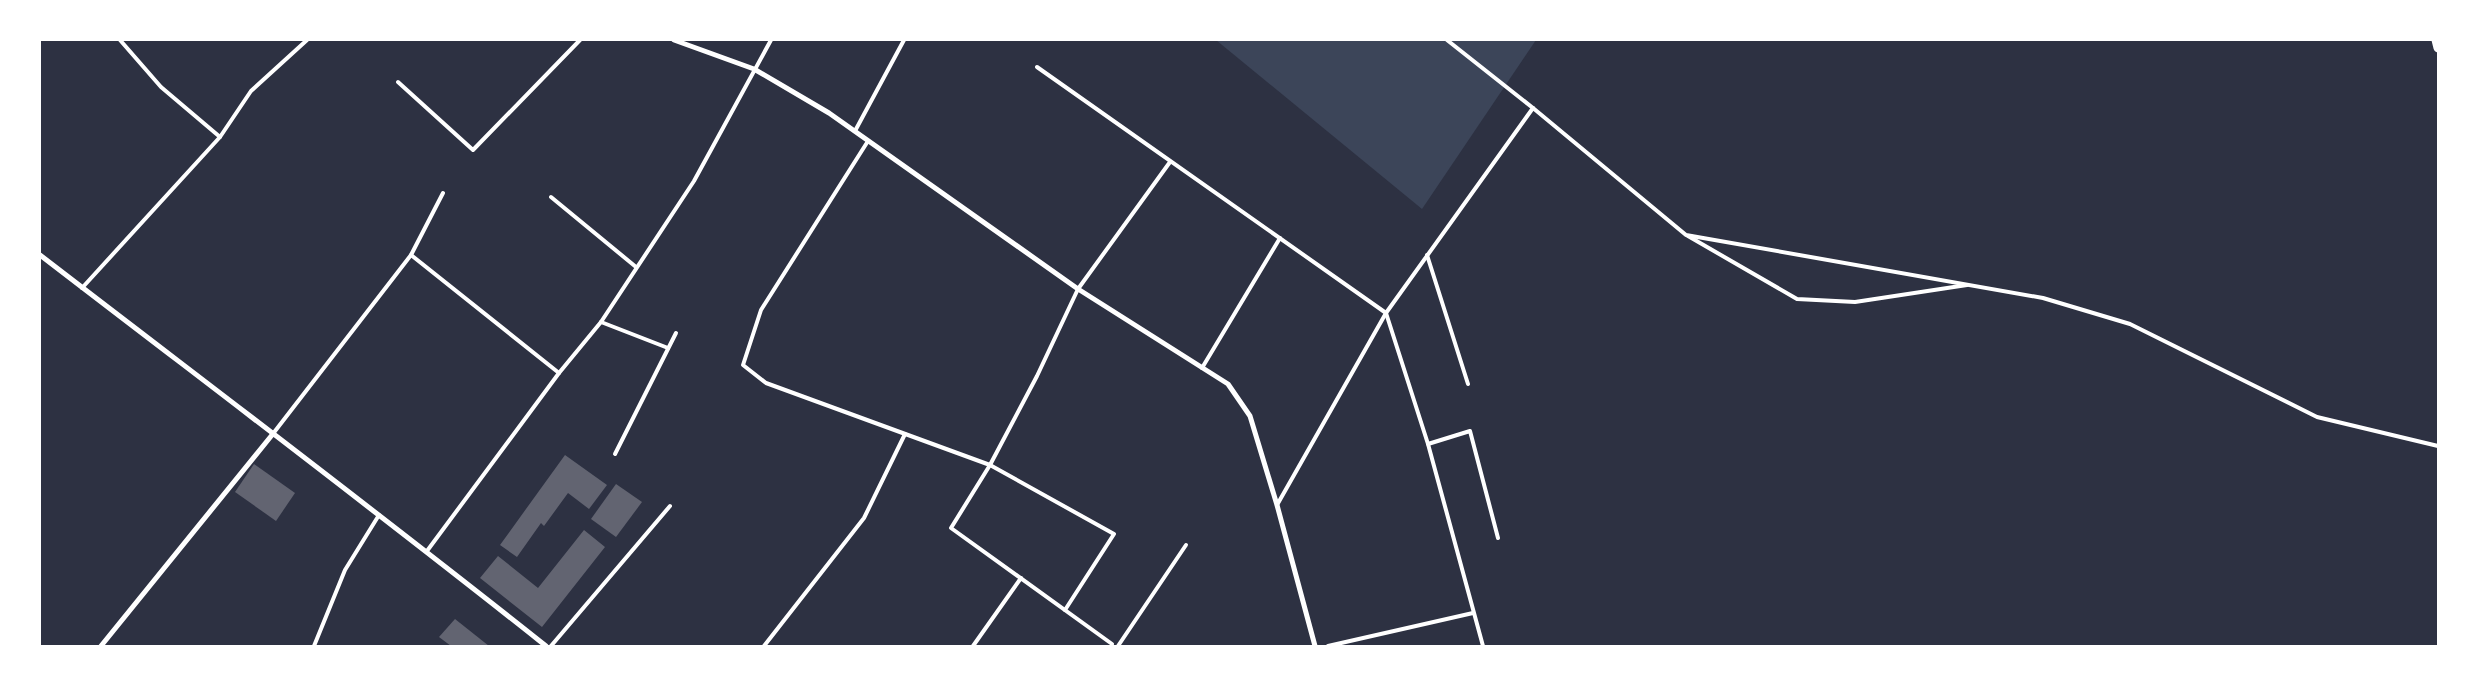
<svg xmlns="http://www.w3.org/2000/svg" width="2478" height="686" font-family="Manrope,sans-serif">
<style>
.green{fill:#3c4559}
.building{fill:#626471}
.lines{fill:none;stroke-linecap:round;stroke-linejoin:round}
.service{stroke:#fff;stroke-width:4}
.minor{stroke:#fff;stroke-width:5}
.tertiary{stroke:#fff;stroke-width:9}
</style>
<rect width="100%" height="100%" fill="#2d3142"/>
<polygon class="green" points="1216,40 1536,40 1422,209"/>
<g class="building">
<polygon points="565,455 607,485 589,509 568,493 544,526 541,523 517,557 500,545"/>
<polygon points="254,464 295,493 276,521 235,492"/>
<polygon points="616,484 642,502 616,537 591,519"/>
<polygon points="584,530 605,547 542,627 480,578 498,556 538,588"/>
<polygon points="455,619 489,646 451,646 439,637"/>
</g>
<g class="lines">
<g class="service">
<polyline points="120,40 161,87 220,137"/>
<polyline points="1447,40 1533,108 1686,235 2043,298 2130,324 2317,417 2438,446"/>
<polyline points="1037,67 1386,313 1428,444 1483,646"/>
<polyline points="398,82 473,150 580,40"/>
<polyline points="855,131 904,40"/>
<polyline points="868,141 761,310 743,365 766,383 990,465 1114,534 1065,610"/>
<polyline points="551,197 636,267"/>
<polyline points="1688,236 1797,299 1855,302 1967,285"/>
<polyline points="411,255 559,373"/>
<polyline points="1427,255 1468,384"/>
<polyline points="82,288 220,137 251,91 307,40"/>
<polyline points="601,322 668,348"/>
<polyline points="1202,368 1280,238"/>
<polyline points="272,435 411,255 443,193"/>
<polyline points="1428,444 1470,431 1498,538"/>
<polyline points="615,454 676,333"/>
<polyline points="1277,505 1386,313 1533,108"/>
<polyline points="427,551 559,373 601,322 694,181 771,40"/>
<polyline points="1112,644 951,528 990,465 1037,376 1078,289 1170,162"/>
<polyline points="314,646 345,570 379,515"/>
<polyline points="551,646 670,506"/>
<polyline points="764,646 864,518 905,434"/>
<polyline points="973,646 1021,578"/>
<polyline points="1118,646 1186,545"/>
<polyline points="1328,646 1473,613"/>
</g>
<g class="minor">
<polyline points="674,40 754,69 829,113 1078,289 1228,384 1250,416 1277,505 1315,646"/>
<path d="M 40,255 C 209,385 379,513 546,646"/>
<polyline points="101,646 272,435"/>
</g>
<polyline class="tertiary" points="2436,40 2438,48"/>
</g>
<rect width="2478" height="686" fill="none" stroke="#ffffff" stroke-width="82"/>
</svg>
